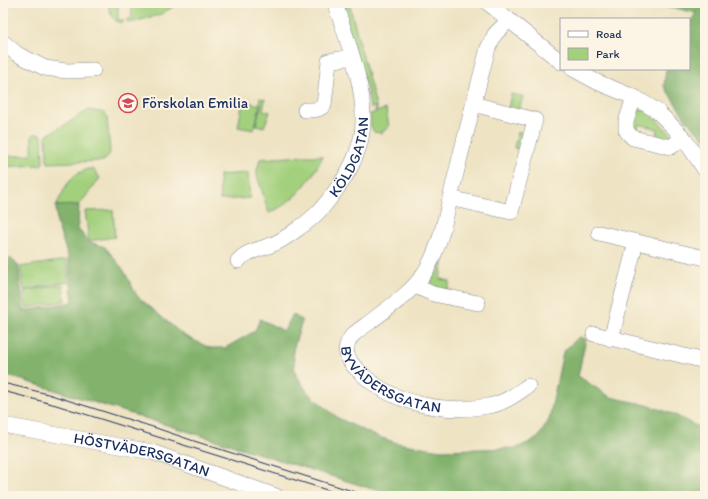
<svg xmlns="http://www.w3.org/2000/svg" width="708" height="499" font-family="Itim,sans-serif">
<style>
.green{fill:#a3d07d;stroke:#5f806e}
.forest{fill:#82b26c;stroke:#4e7065}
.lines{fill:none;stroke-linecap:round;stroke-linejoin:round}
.minor-casing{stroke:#848990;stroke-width:16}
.minor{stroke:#fff;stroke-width:15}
.tram{stroke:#1b2f5e;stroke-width:1}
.labels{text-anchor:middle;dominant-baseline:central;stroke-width:4;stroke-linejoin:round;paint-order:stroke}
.poi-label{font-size:15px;fill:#1b2f5e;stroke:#fcf5e5;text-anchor:start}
.street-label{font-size:15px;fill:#1b2f5e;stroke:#fcf5e5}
</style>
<rect width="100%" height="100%" fill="#fcf5e5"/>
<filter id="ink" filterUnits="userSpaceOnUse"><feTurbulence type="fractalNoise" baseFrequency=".025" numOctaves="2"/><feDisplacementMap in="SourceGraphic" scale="8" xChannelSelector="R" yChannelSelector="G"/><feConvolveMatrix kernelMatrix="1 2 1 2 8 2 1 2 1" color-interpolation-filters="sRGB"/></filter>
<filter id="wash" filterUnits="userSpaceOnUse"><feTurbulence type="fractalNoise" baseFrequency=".012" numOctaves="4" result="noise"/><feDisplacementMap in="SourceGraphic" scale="16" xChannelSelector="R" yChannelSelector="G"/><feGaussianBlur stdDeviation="0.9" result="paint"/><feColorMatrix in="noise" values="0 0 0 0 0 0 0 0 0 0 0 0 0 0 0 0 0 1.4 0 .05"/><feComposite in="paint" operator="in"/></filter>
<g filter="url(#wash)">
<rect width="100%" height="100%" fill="#eee3c3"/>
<g class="green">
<path d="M 108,3 L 180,3 L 159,15 L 130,23 L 127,22 L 127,19 L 132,18 L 131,4 L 118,4 L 118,20 L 123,20 L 123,23 C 112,23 110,12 108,3 Z"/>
<polygon points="341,3 349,3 377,110 375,111 375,107 370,108 368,93"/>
<polygon points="511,94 523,96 519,111 508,109"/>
<polygon points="260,98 265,99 263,110 270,112 264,127 256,125 261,104 259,103"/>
<polygon points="243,101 260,105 254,130 238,127"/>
<polygon points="386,109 389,127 381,133 374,132 371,126 370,114"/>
<polygon points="645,109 673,136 671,140 656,139 658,129 639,124 636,134 631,121 636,110"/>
<polygon points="88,110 105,113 107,117 110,153 106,159 103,161 48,163 47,160 46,137 47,135 68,123"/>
<polygon points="518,132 529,134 525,151 514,148"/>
<polygon points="33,134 41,134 42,136 43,163 41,165 3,167 3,156 32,155 32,135"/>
<path d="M 304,156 L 323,156 C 311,181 294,202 269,213 L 257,175 L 257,170 L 260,159 Z"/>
<polygon points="87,169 93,169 100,178 79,205 56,206 66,186 75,175"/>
<polygon points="248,173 250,198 220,200 219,175"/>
<polygon points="113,210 115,237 89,241 85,211"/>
<polygon points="443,259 444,259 440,279 450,281 448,290 433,287 430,283 436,274"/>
<polygon points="66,260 69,282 24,290 20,267"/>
<polygon points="63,285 65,301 26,308 24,291"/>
</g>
<g class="forest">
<polygon points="628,3 705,3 705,139 687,121 664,86 666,69 689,69 689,21 691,21 696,13 671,7 628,5"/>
<polygon points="79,205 78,229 89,242 105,247 123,269 137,296 183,335 210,348 225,348 255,331 260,319 284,331 293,314 302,321 293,350 295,373 308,393 338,418 373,435 397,443 441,450 517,448 538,438 549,420 563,352 579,337 586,339 578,376 610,397 647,405 673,414 698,427 705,426 705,496 395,496 3,374 3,268 10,258 18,265 24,311 73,302 68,256 57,224 56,206"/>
</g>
</g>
<g filter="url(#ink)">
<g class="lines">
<defs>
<g id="minor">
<polyline points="488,3 561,62"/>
<path id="s1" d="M 509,20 L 495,34 L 488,48 C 476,94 464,140 453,186 C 446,215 441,246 425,272 C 412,293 389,307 370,322 C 361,329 350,334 347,345 C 344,355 352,365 359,371 C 391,404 444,414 488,406 C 503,404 516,394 528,386"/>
<polyline points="3,42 17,54 45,68 67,71 93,70"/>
<polyline points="573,69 597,82 636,98 657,111 683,137 705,170"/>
<polyline points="634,97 626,122 626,130 629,134 633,138 671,147 683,137"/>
<path d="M 305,110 C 311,110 319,111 324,105 L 329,61 L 352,57"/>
<polyline points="450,198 511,212 535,120 473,104"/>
<polyline points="599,233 705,258"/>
<path id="s2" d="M 238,261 C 246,251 259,250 271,245 C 280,242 291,234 299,228 C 318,215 326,204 339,186 C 352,168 363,144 363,121 C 364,81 347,41 335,3"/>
<polyline points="415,286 433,294 478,303"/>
<polyline points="594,334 705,361"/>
<polyline points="611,339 636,242"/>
<path id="s3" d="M 3,425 L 152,452 L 276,496"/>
</g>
</defs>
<use href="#minor" class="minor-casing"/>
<use href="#minor" class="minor"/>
<g class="tram">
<polyline points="3,383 48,394 156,428 194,441 368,496"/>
<polyline points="3,391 56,405 346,496"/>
</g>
</g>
</g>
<defs>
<symbol id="school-ring" viewBox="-11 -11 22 22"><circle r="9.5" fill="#fcf5e5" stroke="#d1495b" stroke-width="1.5"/><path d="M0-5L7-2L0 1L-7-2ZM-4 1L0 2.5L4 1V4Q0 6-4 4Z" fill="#d1495b"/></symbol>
</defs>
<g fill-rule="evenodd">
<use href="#school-ring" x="117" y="92" width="22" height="22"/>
</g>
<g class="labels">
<g class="poi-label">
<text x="142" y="103">Förskolan Emilia</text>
</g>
<g class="street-label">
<text stroke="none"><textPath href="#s2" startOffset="160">KÖLDGATAN</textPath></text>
<text stroke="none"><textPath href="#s1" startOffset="438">BYVÄDERSGATAN</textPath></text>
<text stroke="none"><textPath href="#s3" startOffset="142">HÖSTVÄDERSGATAN</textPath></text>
</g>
</g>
<rect width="708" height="499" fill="none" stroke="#fcf5e5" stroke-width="16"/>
<rect x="560" y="18" width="130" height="52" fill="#fcf5e5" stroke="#a2a6af"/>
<rect x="568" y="31" width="20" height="6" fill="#ffffff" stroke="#a2a6af"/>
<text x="596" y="38" font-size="12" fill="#1b2f5e">Road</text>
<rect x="568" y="48" width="20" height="12" fill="#a3d07d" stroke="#a2a6af"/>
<text x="596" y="58" font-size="12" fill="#1b2f5e">Park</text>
</svg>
